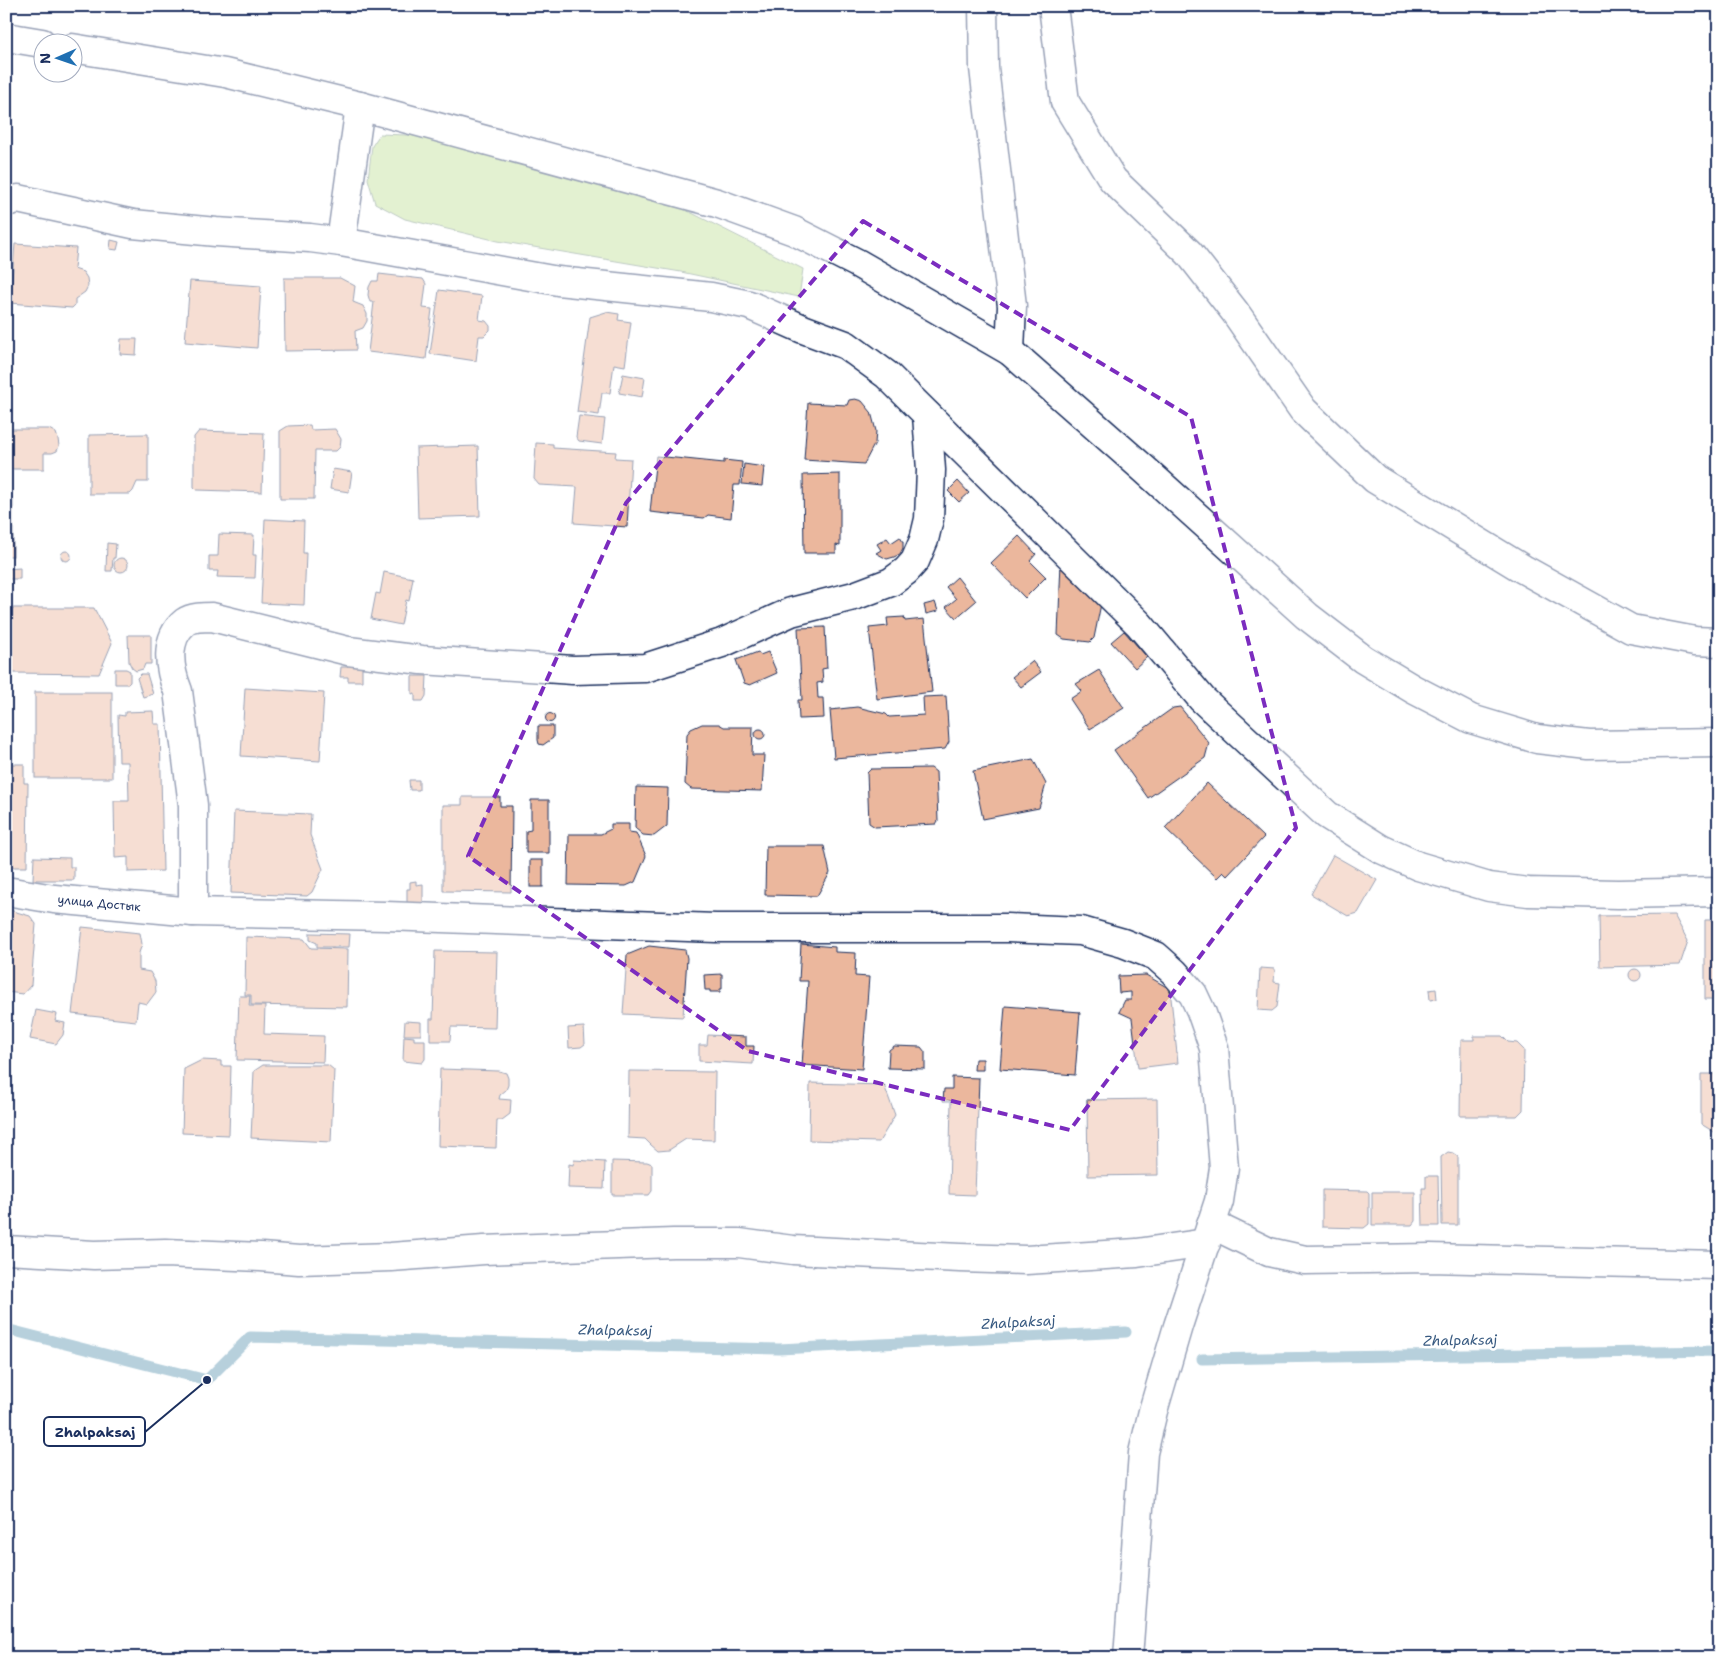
<svg xmlns="http://www.w3.org/2000/svg" width="1725" height="1664" font-family="'Shantell Sans',sans-serif">
<style>
.green{fill:#c2e199;stroke:#6e887c}
.lines{fill:none;stroke-linecap:round;stroke-linejoin:round}
.stream{stroke:#5f97b2;stroke-width:11}
.building{fill:#ebb79d;stroke:#1b2f5e}
.minor-casing{stroke:#1b2f5e;stroke-width:31}
.secondary-casing{stroke:#1b2f5e;stroke-width:31}
.minor{stroke:#fff;stroke-width:28}
.secondary{stroke:#fff;stroke-width:28}
.marked{fill:none;stroke:#7b2cbf;stroke-width:4;stroke-dasharray:10 6;stroke-linejoin:round}
.labels{text-anchor:middle;dominant-baseline:central;stroke-width:5;stroke-linejoin:round;paint-order:stroke}
.street-label{font-size:12px;fill:#1b2f5e;stroke:#fff}
.water-label{font-size:14px;font-style:italic;fill:#385a81;stroke:#fff}
.leader{fill:none;stroke:#1b2f5e;stroke-width:2}
.callout-dot{fill:#1b2f5e;stroke:#fff;stroke-width:2}
.callout{fill:#fff;stroke:#1b2f5e;stroke-width:2}
.callout-label{font-size:14px;text-anchor:middle;font-weight:bold;fill:#1b2f5e}
</style>
<rect width="100%" height="100%" fill="#fff"/>
<filter id="ink" filterUnits="userSpaceOnUse"><feTurbulence type="fractalNoise" baseFrequency=".02" numOctaves="2"/><feDisplacementMap in="SourceGraphic" scale="10" xChannelSelector="R" yChannelSelector="G"/><feConvolveMatrix kernelMatrix="1 2 1 2 8 2 1 2 1" color-interpolation-filters="sRGB"/></filter>
<g filter="url(#ink)">
<polygon class="green" points="380,134 431,136 664,199 803,269 799,297 681,272 498,241 405,219 375,203 368,179 372,146"/>
<g class="lines">
<g class="stream">
<polyline points="6,1329 207,1380 250,1337 779,1349 1126,1332"/>
<polyline points="1202,1359 1719,1351"/>
</g>
</g>
<g class="building">
<polygon points="111,240 119,242 117,250 110,249"/>
<polygon points="15,244 76,248 74,269 83,272 87,278 88,286 85,292 75,299 75,305 72,308 10,303"/>
<polygon points="379,274 423,279 426,284 423,308 432,309 426,359 368,352 374,302 370,302 368,295 369,287 372,281 378,281"/>
<polygon points="284,278 340,278 355,286 353,302 363,306 367,314 367,321 363,328 355,331 356,350 285,351"/>
<polygon points="190,281 261,286 257,348 185,342"/>
<polygon points="439,290 482,296 479,320 486,321 490,326 490,330 484,336 479,336 476,361 430,354"/>
<polygon points="606,312 619,314 618,320 631,322 625,366 614,364 610,393 602,393 599,415 577,412 590,317"/>
<polygon points="121,339 137,339 136,355 120,354"/>
<polygon points="623,374 645,378 642,397 619,393"/>
<polygon points="855,399 862,401 871,412 876,431 875,443 864,464 804,460 808,403 847,405 849,400"/>
<polygon points="579,416 605,419 602,444 579,441 576,437"/>
<polygon points="310,425 311,430 335,429 341,439 340,447 336,451 315,451 314,499 280,499 280,431 288,426"/>
<polygon points="6,429 49,429 56,433 58,439 59,446 57,451 52,453 44,453 44,469 8,469 8,478 6,478"/>
<polygon points="199,431 264,433 262,492 197,490 194,487 194,437"/>
<polygon points="148,434 148,482 137,482 133,491 130,494 89,494 89,435"/>
<polygon points="536,443 553,444 553,448 616,452 615,458 631,459 627,527 574,523 577,487 539,485 534,479"/>
<polygon points="478,446 480,516 418,518 416,448"/>
<polygon points="656,456 724,463 724,460 742,462 740,485 734,485 731,518 708,515 704,518 650,512"/>
<polygon points="744,464 764,467 762,486 742,484"/>
<polygon points="333,469 352,472 349,492 330,489"/>
<polygon points="840,474 840,546 836,545 836,553 804,553 803,475"/>
<polygon points="958,481 969,493 959,502 948,491"/>
<rect x="6" y="500" width="7" height="56"/>
<polygon points="265,519 304,521 303,553 306,553 304,605 261,603"/>
<polygon points="219,534 254,535 253,555 256,555 255,578 217,577 218,571 209,571 209,556 218,556"/>
<polygon points="1019,536 1036,554 1030,561 1046,577 1025,598 991,563"/>
<polygon points="900,537 903,542 903,548 900,554 894,557 887,559 876,553 881,550 877,544 887,538 891,543"/>
<polygon points="107,543 116,544 115,558 113,558 112,571 106,571"/>
<circle cx="66" cy="556" r="5"/>
<circle cx="121" cy="565" r="7"/>
<polygon points="1061,562 1102,599 1094,638 1090,642 1064,639 1058,635"/>
<polygon points="20,568 20,579 6,579 6,569"/>
<polygon points="384,572 413,578 409,601 406,600 401,625 371,619 376,593 380,594"/>
<polygon points="957,577 976,601 956,618 946,607 956,599 946,587"/>
<polygon points="935,602 938,611 926,614 924,605"/>
<polygon points="12,608 94,608 112,643 99,674 12,673"/>
<polygon points="904,617 905,621 924,619 932,692 877,699 869,628 888,626 887,618"/>
<polygon points="825,627 827,668 822,669 823,682 817,683 818,698 823,698 824,718 799,719 798,700 802,700 798,628"/>
<polygon points="1124,631 1147,657 1135,668 1111,642"/>
<polygon points="128,635 151,635 151,664 145,664 143,669 136,671 132,668 129,662"/>
<polygon points="758,652 760,655 768,652 777,673 750,685 744,683 736,660"/>
<polygon points="1032,661 1041,672 1021,687 1012,677"/>
<polygon points="348,664 362,665 362,681 348,681 348,677 340,677 341,667 347,667"/>
<polygon points="115,669 126,669 130,671 130,682 128,684 115,684"/>
<polygon points="1099,670 1124,708 1090,729 1070,699 1082,691 1076,684"/>
<polygon points="141,674 147,674 153,694 143,697 137,678"/>
<polygon points="412,676 427,676 426,696 423,701 415,701 415,693 412,694"/>
<polygon points="245,688 324,693 320,761 241,756"/>
<rect x="35" y="692" width="77" height="86"/>
<polygon points="946,696 949,742 945,749 834,758 830,710 857,707 886,714 889,717 924,715 923,697"/>
<polygon points="1180,707 1209,743 1205,758 1148,798 1114,750 1173,708"/>
<polygon points="153,711 154,724 160,724 163,871 128,872 128,857 115,858 114,801 129,801 128,762 119,762 118,715 125,716 125,712"/>
<circle cx="550" cy="718" r="4.5"/>
<polygon points="702,724 719,724 724,727 753,727 752,755 764,755 762,791 691,789 685,784 687,734 691,729"/>
<polygon points="538,726 553,726 553,738 543,745 539,744 538,740"/>
<circle cx="760" cy="734" r="5"/>
<polygon points="1033,759 1046,784 1039,808 983,819 973,771"/>
<polygon points="6,764 24,764 24,783 28,783 27,867 6,867"/>
<polygon points="931,768 936,772 938,821 936,824 875,827 869,823 867,773 871,769"/>
<polygon points="409,780 419,780 419,790 410,790"/>
<polygon points="1207,783 1264,837 1227,876 1223,872 1217,878 1165,828"/>
<polygon points="636,787 668,788 667,826 654,836 643,835 635,828"/>
<polygon points="462,797 500,797 500,806 512,806 511,892 443,891 443,805 462,805"/>
<polygon points="531,800 549,800 549,853 526,853 526,831 531,830"/>
<polygon points="234,811 311,814 310,835 323,869 312,892 307,896 231,893"/>
<polygon points="611,824 629,824 629,832 636,833 646,856 635,882 626,886 568,885 569,834 601,834 611,829"/>
<polygon points="766,846 824,846 830,873 817,896 765,895"/>
<polygon points="1333,855 1377,880 1358,913 1348,916 1311,894"/>
<polygon points="34,857 70,858 70,867 74,867 74,880 33,880"/>
<rect x="530" y="860" width="13" height="27"/>
<polygon points="416,881 416,885 423,884 423,905 407,905 407,889 410,889 410,882"/>
<polygon points="6,909 30,916 36,924 31,985 23,994 6,992"/>
<polygon points="1674,915 1688,941 1680,965 1600,967 1599,916"/>
<polygon points="1705,920 1719,920 1719,1003 1711,999 1705,999"/>
<polygon points="82,927 140,933 142,944 139,953 139,970 150,972 155,981 156,992 147,1004 138,1002 136,1021 72,1014"/>
<polygon points="310,933 350,934 349,947 317,947 317,943 310,940"/>
<polygon points="246,937 304,939 311,948 348,949 347,1007 251,1005 251,995 245,995"/>
<polygon points="801,944 835,947 835,952 856,953 855,976 869,977 862,1069 802,1065 808,981 799,981"/>
<polygon points="649,946 685,950 687,958 683,1017 623,1014 627,955"/>
<polygon points="435,951 497,952 495,1028 451,1027 450,1041 430,1041 430,1019 433,1019"/>
<polygon points="1260,968 1275,969 1274,982 1280,983 1277,1007 1272,1011 1258,1010"/>
<circle cx="1635" cy="975" r="6"/>
<polygon points="722,974 722,989 720,989 720,992 710,992 710,990 705,990 704,975"/>
<polygon points="1146,975 1170,989 1178,1063 1138,1068 1132,1018 1119,1012 1125,1000 1131,1000 1131,992 1119,993 1118,976"/>
<polygon points="1436,989 1437,999 1430,1000 1429,990"/>
<polygon points="239,996 250,996 249,1006 265,1006 264,1034 324,1036 323,1062 237,1060"/>
<polygon points="1005,1006 1080,1012 1075,1075 1000,1069"/>
<polygon points="36,1010 57,1014 55,1021 65,1023 63,1035 56,1044 30,1039"/>
<polygon points="405,1021 421,1022 421,1035 404,1035"/>
<polygon points="584,1027 585,1044 581,1047 569,1048 568,1028"/>
<polygon points="708,1035 746,1037 746,1046 754,1046 753,1064 699,1061 699,1045 707,1045"/>
<polygon points="404,1036 414,1037 414,1040 425,1040 425,1059 422,1063 403,1061"/>
<polygon points="1474,1036 1502,1036 1508,1042 1517,1043 1524,1050 1523,1110 1517,1116 1460,1116 1461,1040 1474,1040"/>
<polygon points="894,1046 921,1047 925,1052 925,1069 888,1068 889,1050"/>
<polygon points="975,1059 983,1059 983,1070 974,1070"/>
<polygon points="202,1060 221,1061 221,1066 231,1066 229,1135 182,1133 184,1069"/>
<polygon points="263,1065 328,1065 334,1070 331,1142 251,1138 254,1071"/>
<polygon points="440,1069 499,1071 506,1073 508,1078 508,1085 506,1090 500,1095 499,1099 511,1100 510,1114 502,1120 497,1120 496,1148 438,1146"/>
<polygon points="629,1071 715,1072 714,1140 686,1139 669,1150 658,1151 651,1145 645,1139 628,1138"/>
<polygon points="1701,1074 1719,1074 1719,1131 1714,1132 1701,1124"/>
<polygon points="952,1077 979,1078 975,1195 949,1194 951,1101 943,1101 944,1089 952,1089"/>
<polygon points="810,1083 884,1085 895,1115 879,1142 809,1140"/>
<polygon points="1157,1099 1158,1175 1088,1176 1087,1100"/>
<polygon points="1448,1152 1453,1153 1458,1157 1458,1225 1442,1225 1441,1157"/>
<polygon points="574,1160 605,1162 604,1189 568,1188 569,1164 573,1165"/>
<polygon points="612,1161 647,1162 652,1164 652,1191 649,1195 612,1195"/>
<polygon points="1426,1176 1438,1176 1439,1226 1423,1226 1422,1188 1426,1188"/>
<polygon points="1322,1190 1367,1191 1369,1193 1369,1224 1364,1228 1322,1227"/>
<polygon points="1372,1192 1415,1192 1415,1221 1412,1225 1372,1225"/>
</g>
<g class="lines">
<defs>
<g id="minor">
<polyline points="983,6 984,68 1012,306 1010,351"/>
<polyline points="1053,6 1065,102 1113,180 1189,253 1235,312 1303,410 1375,479 1523,569 1631,629 1695,641 1719,642"/>
<polyline points="6,202 18,199 133,224 216,232 310,238 341,242 558,281 711,297 749,305 803,329 846,345 887,375 1139,624 1202,699 1327,815 1381,849 1418,866 1489,887 1528,892 1618,894 1719,892"/>
<polyline points="341,242 360,106"/>
<path id="s1" d="M 6,891 L 54,899 L 193,912 L 386,916 L 716,928 L 1007,928 L 1081,931 L 1123,943 L 1156,956 L 1174,972 L 1193,994 L 1201,1011 L 1214,1048 L 1224,1168 L 1219,1201 L 1178,1326 L 1153,1411 L 1143,1453 L 1128,1658"/>
<path d="M 193,912 L 193,805 L 178,691 C 169,669 164,639 185,622 C 192,617 204,617 212,617 L 348,651 L 422,660 L 573,670 L 645,668 L 722,643 L 791,612 L 854,596 L 891,582 L 906,571 L 915,561 L 924,540 L 929,519 L 931,470 L 927,415"/>
<polyline points="1211,1224 1269,1252 1305,1260 1430,1258 1719,1265"/>
<polyline points="6,1250 94,1255 165,1253 261,1257 299,1260 391,1257 484,1250 673,1243 739,1243 793,1250 960,1258 1026,1260 1137,1253 1206,1243"/>
</g>
<g id="secondary">
<polyline points="6,37 42,43"/>
<polyline points="72,48 225,73 360,106 717,203 794,231 857,263 1010,351 1144,469 1307,616 1363,659 1413,689 1471,719 1537,739 1589,745 1719,743"/>
</g>
</defs>
<use href="#minor" class="minor-casing"/>
<use href="#secondary" class="secondary-casing"/>
<use href="#minor" class="minor"/>
<use href="#secondary" class="secondary"/>
</g>
</g>
<path d="M0 0H1725V1664H0ZM 863,221 L 1191,417 L 1296,828 L 1070,1130 L 748,1051 L 468,856 L 626,503 Z" fill="#fff" fill-opacity=".55" fill-rule="evenodd"/>
<path class="marked" d="M 863,221 L 1191,417 L 1296,828 L 1070,1130 L 748,1051 L 468,856 L 626,503 Z"/>
<g class="labels">
<g class="street-label">
<text stroke="none"><textPath href="#s1" startOffset="94">улица Достык</textPath></text>
</g>
<g class="water-label">
<text transform="translate(1018 1322) rotate(-3)">Zhalpaksaj</text>
<text transform="translate(615 1330) rotate(1)">Zhalpaksaj</text>
<text transform="translate(1460 1340) rotate(-1)">Zhalpaksaj</text>
</g>
</g>
<path class="leader" d="M207 1380L145 1432"/>
<circle class="callout-dot" cx="207" cy="1380" r="5"/>
<rect class="callout" x="44" y="1417" width="101" height="29" rx="5"/>
<g class="callout-label">
<text x="95" y="1437">Zhalpaksaj</text>
</g>
<rect width="1725" height="1664" fill="none" stroke="#fff" stroke-width="25"/>
<rect x="12" y="12" width="1700" height="1639" fill="none" stroke="#1b2f5e" stroke-width="2" filter="url(#ink)"/>
<g transform="translate(58 58) rotate(268)"><circle r="24" fill="#ffffff" stroke="#a4acbf"/>
<path d="M0-4L9 19L0 12L-9 19Z" fill="#1f6fb2"/>
<text y="-8" font-size="14" font-weight="bold" text-anchor="middle" fill="#1b2f5e">N</text>
</g>
</svg>
